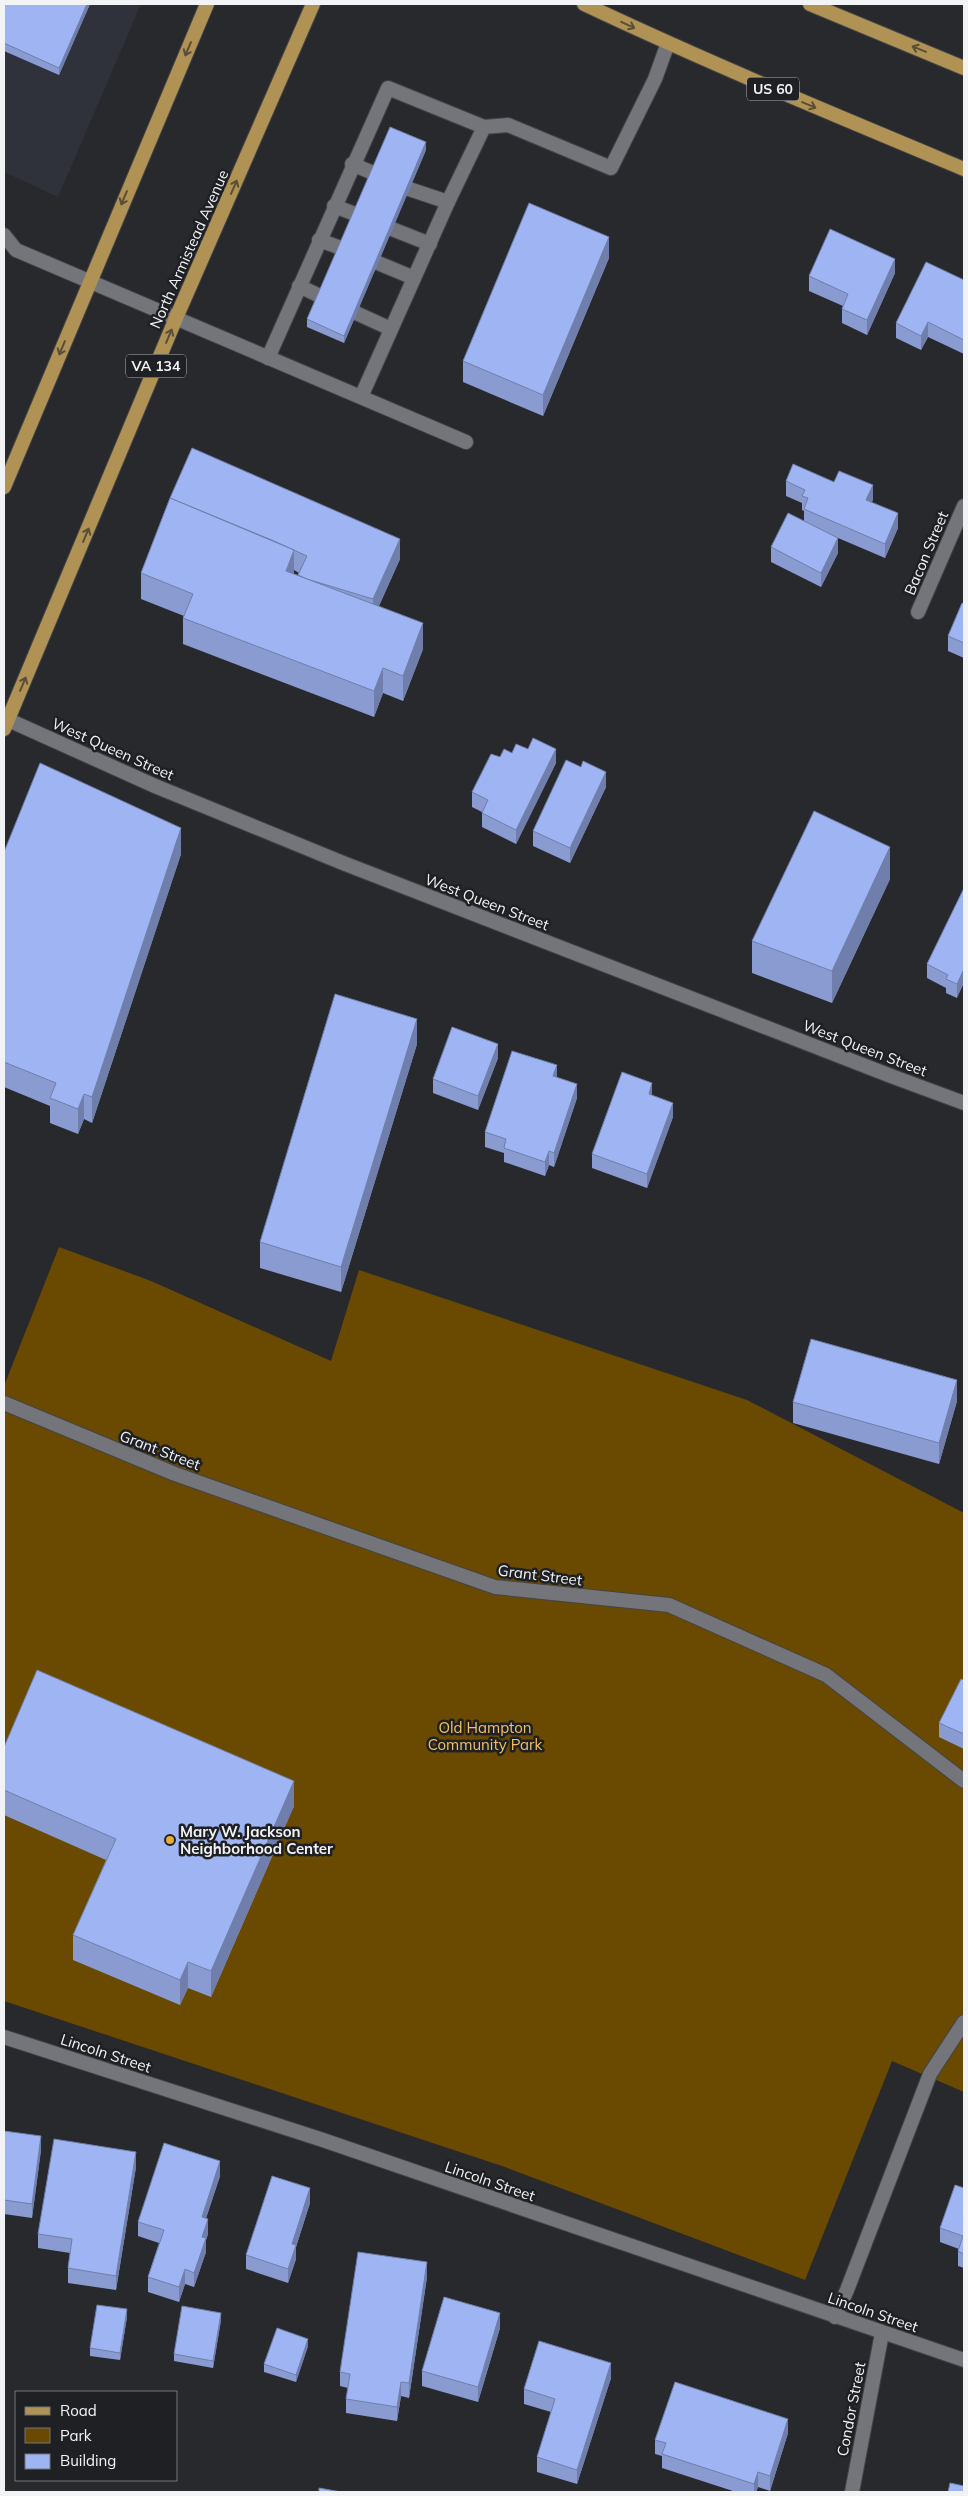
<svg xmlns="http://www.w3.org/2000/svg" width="968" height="2496" font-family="Mulish,sans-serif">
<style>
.built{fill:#2f323b}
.green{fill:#694a00}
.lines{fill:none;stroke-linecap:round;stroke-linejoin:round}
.service-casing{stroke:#424446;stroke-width:16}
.minor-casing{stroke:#424446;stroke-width:16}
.primary-casing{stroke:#424446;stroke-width:16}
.service{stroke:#74757a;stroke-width:14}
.minor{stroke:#74757a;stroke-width:14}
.primary{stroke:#b19255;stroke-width:14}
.wall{fill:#899bd1;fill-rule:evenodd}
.shaded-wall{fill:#6f7eaa}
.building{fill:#9fb4f3;stroke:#6f7eaa}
.oneway{stroke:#594e37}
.poi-dot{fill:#e5ad36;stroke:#1e2023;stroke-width:2}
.labels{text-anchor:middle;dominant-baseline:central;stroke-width:5;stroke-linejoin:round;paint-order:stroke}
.shield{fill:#1e2023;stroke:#b2b4b6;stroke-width:1}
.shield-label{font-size:14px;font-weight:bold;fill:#f2f3f5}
.street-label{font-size:15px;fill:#f2f3f5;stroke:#1e2023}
.park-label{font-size:15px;fill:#f2c165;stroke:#1e2023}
.poi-label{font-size:15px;font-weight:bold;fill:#f2f3f5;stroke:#1e2023;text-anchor:start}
</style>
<rect width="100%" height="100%" fill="#28292d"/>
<polygon class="built" points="4,4 141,4 58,197 4,172"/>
<polygon class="green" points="59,1247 151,1281 331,1361 359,1270 747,1400 964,1513 964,2092 892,2061 805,2280 505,2167 4,2001 4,1386"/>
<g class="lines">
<defs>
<g id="service">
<polyline points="352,164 373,173"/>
<polyline points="409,189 448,202"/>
<polyline points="334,206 355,214"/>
<polyline points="392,229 430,244"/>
<polyline points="4,235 16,250 466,442"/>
<polyline points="319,240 341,248"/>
<polyline points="378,263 414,278"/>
<polyline points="299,286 320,296"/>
<polyline points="356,313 391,329"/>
<polyline points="268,358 388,88 484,127"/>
<polyline points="361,397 448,202 484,127 508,125 611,168 655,79 668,43"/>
</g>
<g id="minor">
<polyline points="918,612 964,506"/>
<polyline points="4,718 155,786 343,863 891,1076 964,1103"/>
<polyline points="4,1403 175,1474 495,1587 669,1605 826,1675 964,1781"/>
<polyline points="4,2037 323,2140 964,2360"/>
<polyline points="835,2317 847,2290 930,2074 964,2022"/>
<polyline points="852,2492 882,2333"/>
</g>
<g id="primary">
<path d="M 584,4 C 709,63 837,116 964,169"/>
<polyline points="810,4 964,68"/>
<polyline points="4,487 207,4"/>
<polyline points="4,729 176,318 313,4"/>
</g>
</defs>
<use href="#service" class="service-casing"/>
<use href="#minor" class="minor-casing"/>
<use href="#primary" class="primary-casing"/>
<use href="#service" class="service"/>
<use href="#minor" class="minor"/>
<use href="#primary" class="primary"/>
</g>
<g class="wall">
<polygon points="4,4 90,4 59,75 4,51"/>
<polygon points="426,150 344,343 307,327 307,319"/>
<polygon points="609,258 543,416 463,382 463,361"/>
<polygon points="895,273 867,335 842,323 842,309 843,306 809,291 809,276"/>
<polygon points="964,280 964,354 928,337 921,350 896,338 896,323"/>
<polygon points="786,481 873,500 871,502 898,528 885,558 831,535 838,553 821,587 771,562 771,547 804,521 804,511 802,510 802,503 786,496"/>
<path d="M 170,498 L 400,559 L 379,606 L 423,649 L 403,701 L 383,693 L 374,717 L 183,644 L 183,618 L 184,616 L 141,599 L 141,573 ZM 294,570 L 299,573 L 298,575 L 294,574 Z"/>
<polygon points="964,604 964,658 948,651 948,636"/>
<polygon points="512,753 556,763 516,844 482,827 482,812 472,807 472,792 500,757"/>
<polygon points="581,767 606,787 570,863 533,846 533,831"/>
<polygon points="4,852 181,854 92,1123 84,1119 78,1134 50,1123 50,1106 4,1087"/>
<polygon points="890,879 832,1003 752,973 752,941"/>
<polygon points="964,888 957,998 946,993 946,988 927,978 927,964"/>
<polygon points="417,1044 341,1292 260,1268 260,1242"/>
<polygon points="498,1058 478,1110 433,1093 433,1079"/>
<polygon points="652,1095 673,1117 647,1188 592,1168 592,1154"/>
<polygon points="577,1098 554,1167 549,1165 545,1176 504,1162 504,1153 485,1147 485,1132"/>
<polygon points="957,1401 939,1464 793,1423 793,1402"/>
<polygon points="964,1680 964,1749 939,1737 939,1723"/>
<polygon points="4,1747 294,1806 211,1997 188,1988 180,2005 73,1960 73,1935 106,1860 4,1815"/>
<polygon points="4,2131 41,2150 32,2218 4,2214"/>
<polygon points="136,2167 116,2290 68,2283 68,2268 70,2253 38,2248 38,2234"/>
<polygon points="220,2176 206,2218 208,2234 206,2240 206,2252 194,2287 185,2284 179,2302 148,2292 148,2277 159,2243 138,2236 138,2222"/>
<polygon points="964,2188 964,2268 958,2266 958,2251 959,2249 940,2242 940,2228"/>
<polygon points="310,2203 296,2247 296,2259 288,2283 246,2269 246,2255"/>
<polygon points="427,2277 409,2398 401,2396 397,2421 346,2413 346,2399 348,2388 340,2386 340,2372"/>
<polygon points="127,2317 120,2360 90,2356 90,2348"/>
<polygon points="221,2320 213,2368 174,2361 174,2354"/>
<polygon points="500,2328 478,2402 422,2386 422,2371"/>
<polygon points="308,2346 296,2382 264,2372 264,2364"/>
<polygon points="611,2378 577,2484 537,2472 537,2457 551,2412 524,2404 524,2389"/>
<polygon points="788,2433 770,2491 758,2487 756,2492 736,2492 662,2468 662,2456 655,2454 655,2440"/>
</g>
<g class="shaded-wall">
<polygon points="87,4 90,4 59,75 59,68"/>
<polygon points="426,142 426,150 344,343 344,336"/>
<polygon points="609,237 609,258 543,416 543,395"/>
<polygon points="895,259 895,273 867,335 867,320"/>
<polygon points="928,322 928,337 921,350 921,336"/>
<polygon points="873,485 873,500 866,514 866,500"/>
<polygon points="898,513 898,528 885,558 885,544"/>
<polygon points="838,538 838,553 821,587 821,573"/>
<polygon points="400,539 400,559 373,619 373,599"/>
<polygon points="294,550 294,575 286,571"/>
<polygon points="423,623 423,649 403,701 403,676"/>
<polygon points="383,668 383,693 374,717 374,691"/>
<polygon points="556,749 556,763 516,844 516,830"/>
<polygon points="606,772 606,787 570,863 570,848"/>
<polygon points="181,828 181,854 92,1123 92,1097"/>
<polygon points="890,847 890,879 832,1003 832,971"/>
<polygon points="964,969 964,983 957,998 957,984"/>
<polygon points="417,1019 417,1044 341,1292 341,1267"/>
<polygon points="498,1044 498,1058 478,1110 478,1096"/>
<polygon points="557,1065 557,1080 553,1076"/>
<polygon points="652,1083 652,1098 649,1094"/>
<polygon points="577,1084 577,1098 554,1167 554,1153"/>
<polygon points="84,1094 84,1119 78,1134 78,1109"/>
<polygon points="673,1103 673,1117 647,1188 647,1174"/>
<polygon points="549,1151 549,1165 545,1176 545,1162"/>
<polygon points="957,1380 957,1401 939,1464 939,1443"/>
<polygon points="294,1781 294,1806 211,1997 211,1971"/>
<polygon points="188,1962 188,1988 180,2005 180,1980"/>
<polygon points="41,2136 41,2150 32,2218 32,2204"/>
<polygon points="136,2152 136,2167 116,2290 116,2276"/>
<polygon points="220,2161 220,2176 202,2231 202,2217"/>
<polygon points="310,2188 310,2203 296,2247 296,2259 288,2283 288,2269 292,2244"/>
<polygon points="208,2219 208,2234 206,2240 206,2252 194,2287 194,2273 202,2237"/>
<polygon points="427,2262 427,2277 409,2398 409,2383"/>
<polygon points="185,2269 185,2284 179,2302 179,2287"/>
<polygon points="127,2309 127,2317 120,2360 120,2353"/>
<polygon points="221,2313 221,2320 213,2368 213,2361"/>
<polygon points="500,2313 500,2328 478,2402 478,2387"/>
<polygon points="308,2339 308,2346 296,2382 296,2375"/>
<polygon points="611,2363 611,2378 577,2484 577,2470"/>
<polygon points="401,2382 401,2396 397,2421 397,2407"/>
<polygon points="788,2419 788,2433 770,2491 770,2476"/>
<polygon points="758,2472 758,2487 756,2492 754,2492 754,2484"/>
</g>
<g class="building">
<polygon points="4,4 87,4 59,68 4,43"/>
<polygon points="390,127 426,142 344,336 307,319"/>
<polygon points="529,203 609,237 543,395 463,361"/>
<polygon points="830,229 895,259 867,320 842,309 848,294 809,276"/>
<polygon points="926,262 964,280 964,340 928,322 921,336 896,323"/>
<polygon points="192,448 400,539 373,599 307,579 298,575 307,556 274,541 170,498"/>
<polygon points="793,464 834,482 839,471 873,485 866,500 898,513 885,544 804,509 808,498 802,496 805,490 786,481"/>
<polygon points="170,498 294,550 286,571 423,623 403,676 383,668 374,691 183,618 193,594 141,573"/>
<polygon points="788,513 838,538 821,573 771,547"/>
<polygon points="962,603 964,604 964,643 948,636"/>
<polygon points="533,738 556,749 516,830 482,813 488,800 472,792 491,754 500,757 504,749 512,753 516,744 528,749"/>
<polygon points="566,760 581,767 583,761 606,772 570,848 533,831"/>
<polygon points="40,763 181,828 92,1097 84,1094 78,1109 50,1098 56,1083 4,1062 4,852"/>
<polygon points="814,811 890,847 832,971 752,941"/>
<polygon points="964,888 964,969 957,984 946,979 948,975 927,964"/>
<polygon points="335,994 417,1019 341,1267 260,1242"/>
<polygon points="452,1027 498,1044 478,1096 433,1079"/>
<polygon points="512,1051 557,1065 553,1076 577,1084 554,1153 549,1151 545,1162 504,1148 506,1139 485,1132"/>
<polygon points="622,1072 652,1083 649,1094 673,1103 647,1174 592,1154"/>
<polygon points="811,1339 957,1380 939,1443 793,1402"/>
<polygon points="37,1670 294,1781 211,1971 188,1962 180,1980 73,1935 116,1839 4,1790 4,1747"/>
<polygon points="961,1679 964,1680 964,1734 939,1723"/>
<polygon points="4,2131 41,2136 32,2204 4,2200"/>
<polygon points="54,2139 136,2152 116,2276 68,2268 72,2239 38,2234"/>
<polygon points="164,2143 220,2161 202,2217 208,2219 202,2237 206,2238 194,2273 185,2269 179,2287 148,2277 164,2230 138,2222"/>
<polygon points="272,2176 310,2188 292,2244 296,2245 288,2269 246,2255"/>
<polygon points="955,2185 964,2188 964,2254 958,2251 963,2236 940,2228"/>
<polygon points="358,2252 427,2262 409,2383 401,2382 397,2407 346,2399 350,2374 340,2372"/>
<polygon points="444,2297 500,2313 478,2387 422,2371"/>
<polygon points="97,2305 127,2309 120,2353 90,2348"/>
<polygon points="182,2306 221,2313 213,2361 174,2354"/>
<polygon points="277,2328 308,2339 296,2375 264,2364"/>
<polygon points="539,2341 611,2363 577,2470 537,2457 555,2399 524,2389"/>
<polygon points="675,2382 788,2419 770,2476 758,2472 754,2484 662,2454 666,2443 655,2440"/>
<polygon points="950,2483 964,2486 964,2492 948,2492"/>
<polygon points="319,2488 341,2492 319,2492"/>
</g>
<defs><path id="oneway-shaft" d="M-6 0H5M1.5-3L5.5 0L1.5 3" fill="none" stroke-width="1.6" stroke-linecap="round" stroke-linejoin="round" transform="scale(1.25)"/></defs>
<g class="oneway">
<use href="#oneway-shaft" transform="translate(628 25) rotate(25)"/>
<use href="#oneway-shaft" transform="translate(188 49) rotate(113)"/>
<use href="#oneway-shaft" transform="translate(919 49) rotate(-158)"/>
<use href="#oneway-shaft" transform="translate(809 105) rotate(23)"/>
<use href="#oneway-shaft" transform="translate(234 187) rotate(-66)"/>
<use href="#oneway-shaft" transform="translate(124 198) rotate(113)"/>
<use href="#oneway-shaft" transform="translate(169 336) rotate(-67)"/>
<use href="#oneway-shaft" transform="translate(62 348) rotate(113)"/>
<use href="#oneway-shaft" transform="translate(86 535) rotate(-67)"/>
<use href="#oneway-shaft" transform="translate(23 684) rotate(-67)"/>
</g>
<circle class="poi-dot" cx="170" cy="1840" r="5"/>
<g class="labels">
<g class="shield">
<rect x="747" y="77.5" width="52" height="23" rx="4"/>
<rect x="126" y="354.5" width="60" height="23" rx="4"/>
</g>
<g class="shield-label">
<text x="773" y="89">US 60</text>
<text x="156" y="366">VA 134</text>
</g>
<g class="street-label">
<text transform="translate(189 249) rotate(-66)">North Armistead Avenue</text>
<text transform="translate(926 553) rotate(-67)">Bacon Street</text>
<text transform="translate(113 749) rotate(24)">West Queen Street</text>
<text transform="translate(487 902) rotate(21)">West Queen Street</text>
<text transform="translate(865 1048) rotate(21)">West Queen Street</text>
<text transform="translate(160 1450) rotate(21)">Grant Street</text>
<text transform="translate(540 1575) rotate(7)">Grant Street</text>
<text transform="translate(106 2053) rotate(18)">Lincoln Street</text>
<text transform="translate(490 2181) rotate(19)">Lincoln Street</text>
<text transform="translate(873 2312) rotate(19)">Lincoln Street</text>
<text transform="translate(851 2409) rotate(-79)">Condor Street</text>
</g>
<g class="park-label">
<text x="485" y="1727">Old Hampton<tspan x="485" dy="17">Community Park</tspan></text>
</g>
<g class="poi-label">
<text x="180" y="1831">Mary W. Jackson<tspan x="180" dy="17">Neighborhood Center</tspan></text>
</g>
</g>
<rect width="968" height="2496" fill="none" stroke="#f2f3f5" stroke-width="10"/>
<rect x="15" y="2391" width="162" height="90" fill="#1e2023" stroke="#737477"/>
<rect x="25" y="2407" width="25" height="8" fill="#b19255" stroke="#737477"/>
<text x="60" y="2416" font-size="15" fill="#f2f3f5">Road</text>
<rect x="25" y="2428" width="25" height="15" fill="#694a00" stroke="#737477"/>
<text x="60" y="2441" font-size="15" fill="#f2f3f5">Park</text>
<rect x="25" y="2454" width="25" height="15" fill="#9fb4f3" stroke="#737477"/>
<text x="60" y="2466" font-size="15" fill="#f2f3f5">Building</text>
</svg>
